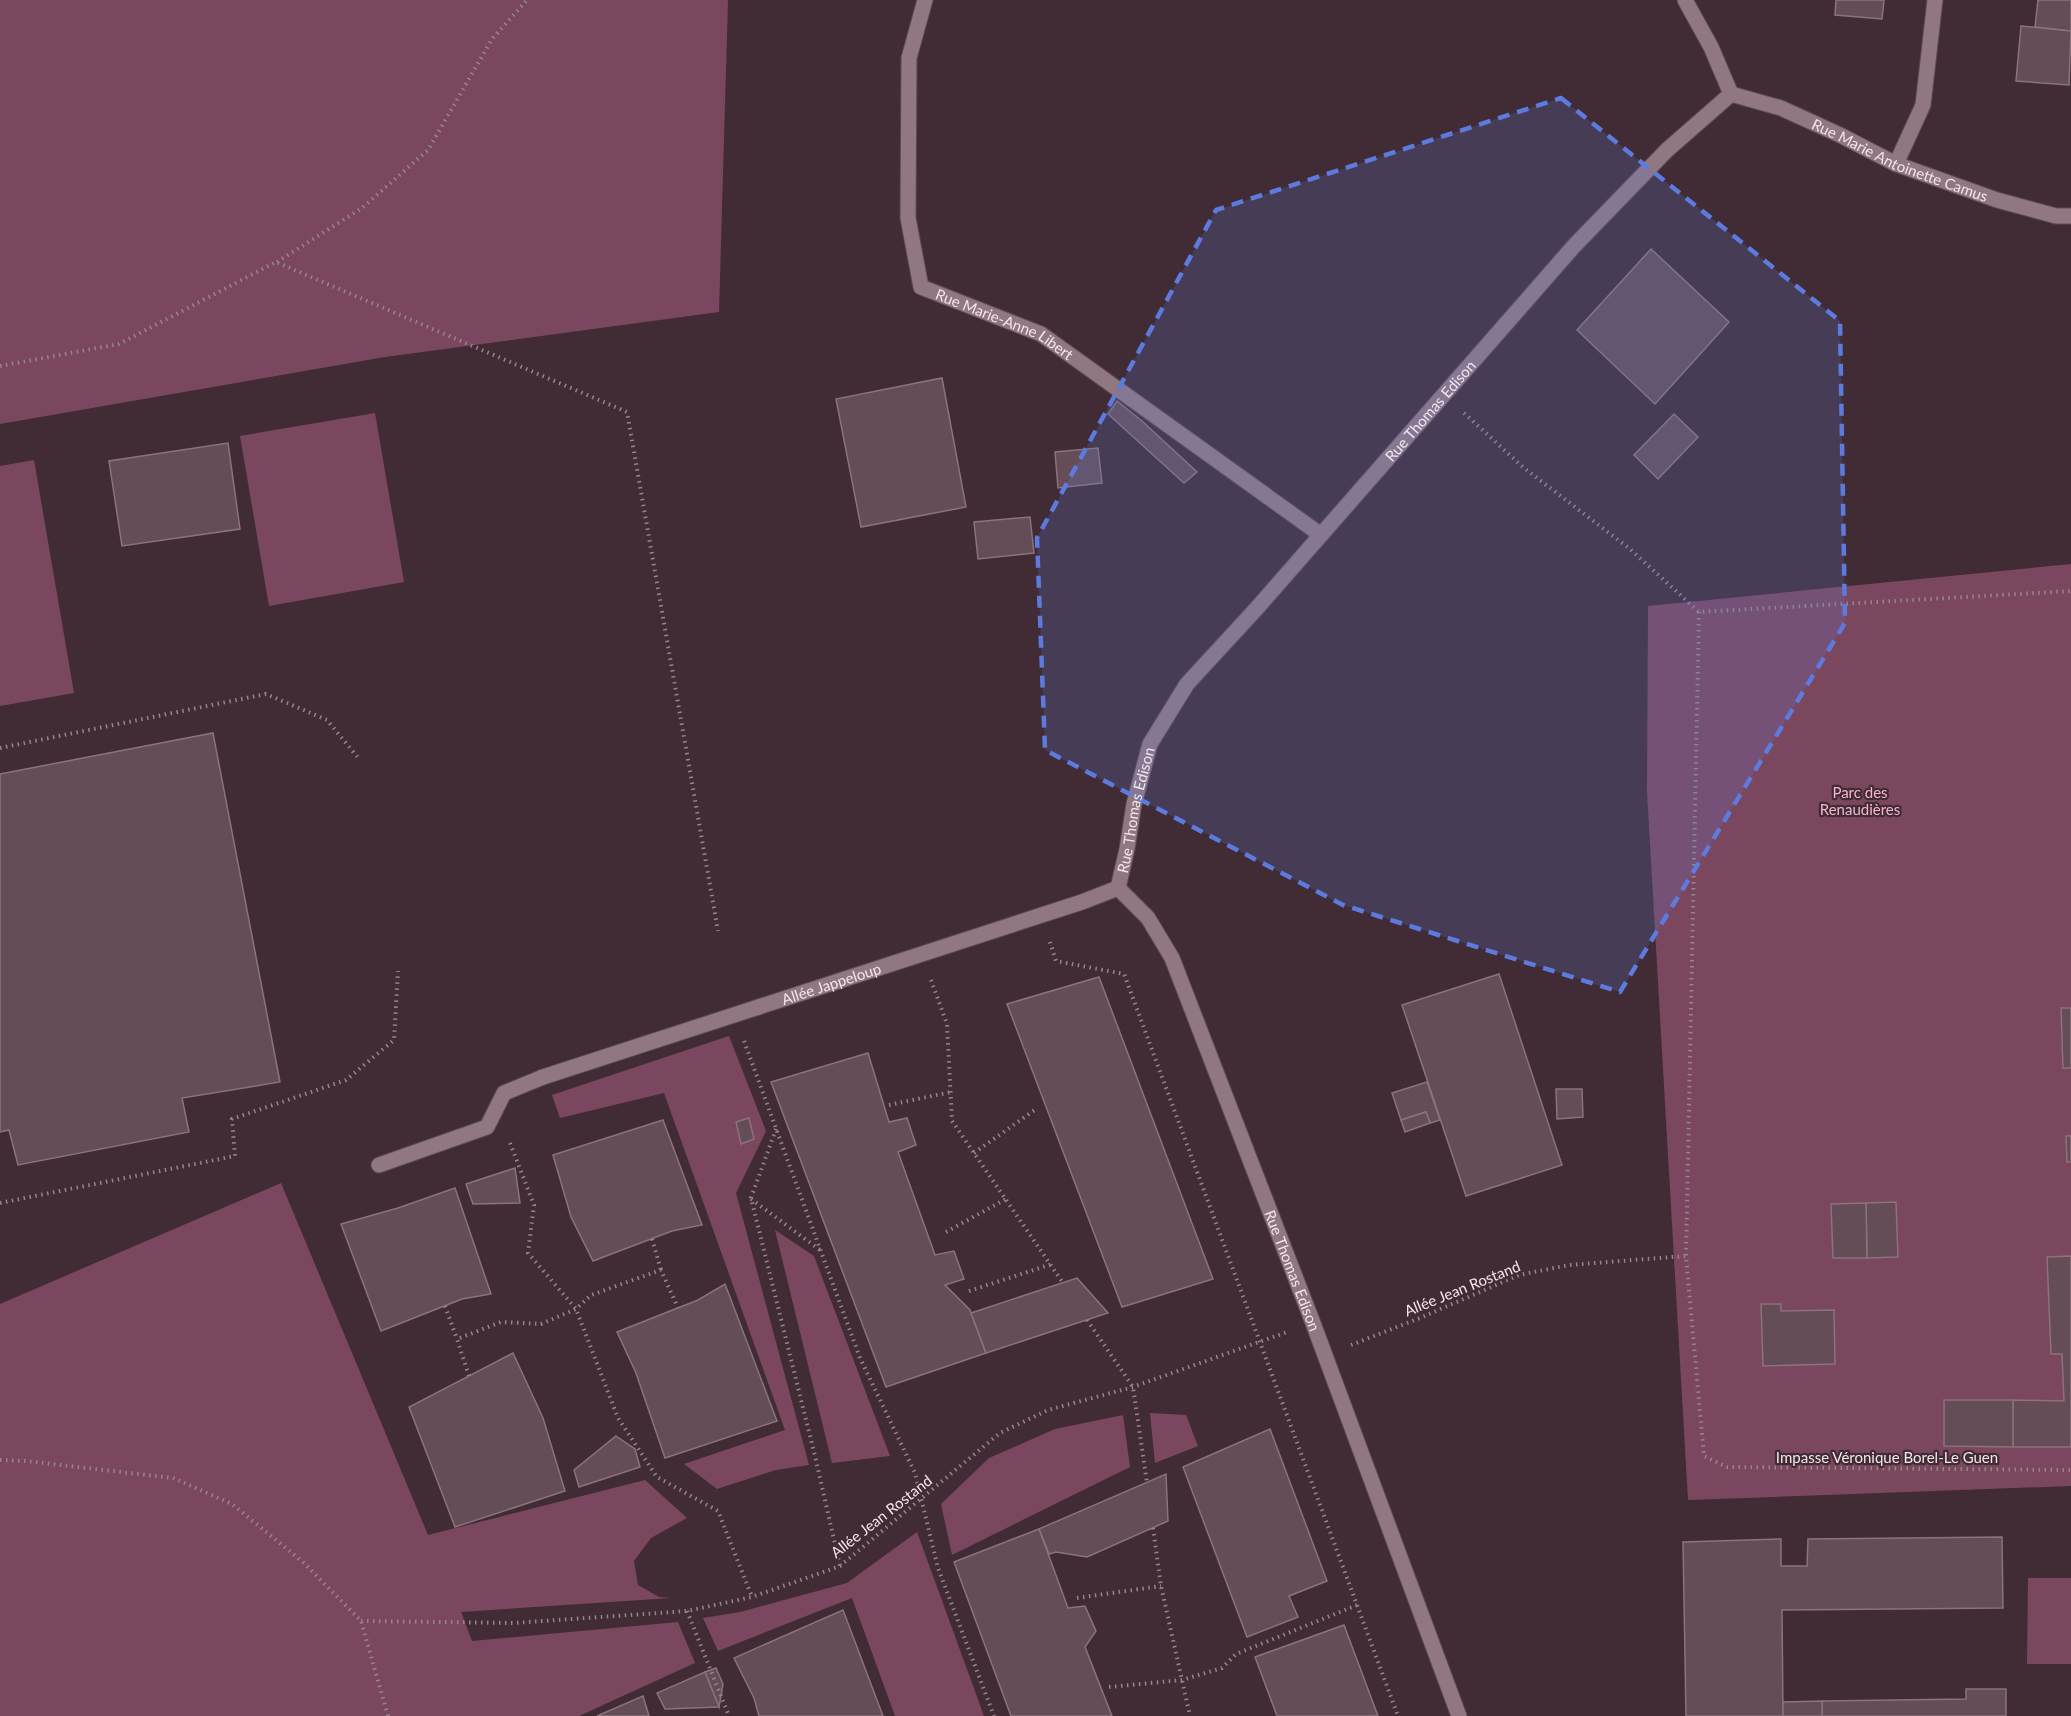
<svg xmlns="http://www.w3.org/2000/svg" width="2071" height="1716" font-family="Lato,sans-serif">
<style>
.green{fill:#7b475f}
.building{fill:#644d57;stroke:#8b727d;stroke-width:1.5}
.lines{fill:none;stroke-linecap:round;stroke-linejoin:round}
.service-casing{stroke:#5c4a53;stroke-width:17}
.minor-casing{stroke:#5c4a53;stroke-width:17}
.path{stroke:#96858c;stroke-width:4;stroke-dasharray:1.5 4.5;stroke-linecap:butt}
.service{stroke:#907781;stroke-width:15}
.minor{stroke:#907781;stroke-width:15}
.marked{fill:#5d7bde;fill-opacity:0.2;stroke:#5d7bde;stroke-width:4.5;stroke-dasharray:12 8;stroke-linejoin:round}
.labels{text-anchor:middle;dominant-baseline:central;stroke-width:4.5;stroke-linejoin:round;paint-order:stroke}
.street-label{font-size:15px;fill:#f3e5eb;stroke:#412c35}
.park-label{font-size:15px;fill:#f6b4d1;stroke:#412c35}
</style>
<rect width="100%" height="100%" fill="#412c35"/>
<g class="green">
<polygon points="0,0 728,0 719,312 385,357 0,424"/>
<polygon points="375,413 404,582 269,606 240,436"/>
<polygon points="34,460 74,693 0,706 0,466"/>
<polygon points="2071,564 2071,1486 1688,1500 1647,792 1648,606"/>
<polygon points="729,1036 766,1131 736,1193 809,1465 776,1470 717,1489 684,1464 785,1430 664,1093 560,1118 552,1095"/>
<polygon points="281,1183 428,1535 645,1480 687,1518 651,1538 634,1561 638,1585 659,1597 671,1598 461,1612 472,1641 678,1622 695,1663 579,1716 0,1716 0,1304"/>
<polygon points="775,1230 814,1256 890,1456 832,1463"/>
<polygon points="1150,1413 1186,1415 1198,1446 1155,1463"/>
<polygon points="1123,1415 1130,1467 952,1555 941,1504 989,1458 1055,1429"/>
<polygon points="917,1532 984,1716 895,1716 852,1598 718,1651 703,1618 740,1612 847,1583"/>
<polygon points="2028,1578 2071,1578 2071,1664 2027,1664"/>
</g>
<g class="building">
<polygon points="1836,0 1884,0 1882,19 1835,15"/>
<polygon points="2038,0 2071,0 2071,31 2035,27"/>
<polygon points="2021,26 2071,31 2069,85 2016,81"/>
<polygon points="1651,249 1729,322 1655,404 1577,330"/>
<polygon points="942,378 966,507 861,527 836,399"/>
<polygon points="1117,401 1142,421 1197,472 1184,483 1108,414"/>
<polygon points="1674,414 1698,437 1658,479 1634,455"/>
<polygon points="228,443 240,529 122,546 109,461"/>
<polygon points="1098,448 1102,483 1058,488 1055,452"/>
<polygon points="1030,517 1034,553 978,559 974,522"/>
<polygon points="213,733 280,1082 182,1098 189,1132 18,1165 9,1130 0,1132 0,774"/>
<polygon points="1499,974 1562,1165 1466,1196 1402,1005"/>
<polygon points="1099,977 1213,1279 1122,1307 1007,1004"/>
<polygon points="2061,1008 2071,1008 2071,1068 2063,1068"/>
<polygon points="868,1053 889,1122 907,1118 916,1145 898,1152 935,1255 954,1251 964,1279 945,1285 970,1310 986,1353 886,1387 771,1082"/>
<polygon points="1427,1082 1440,1120 1430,1123 1426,1112 1401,1120 1392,1093"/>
<polygon points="1556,1089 1582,1089 1583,1117 1557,1119"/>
<polygon points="1426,1112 1430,1123 1405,1132 1401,1120"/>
<polygon points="749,1118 754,1139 741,1144 736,1122"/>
<polygon points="663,1120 702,1225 672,1231 593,1261 571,1217 553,1155"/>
<polygon points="2066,1136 2071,1136 2071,1162 2067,1162"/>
<polygon points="515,1168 520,1203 473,1204 466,1184"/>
<polygon points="455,1188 491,1294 462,1299 381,1331 341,1224 398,1208"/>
<polygon points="1896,1202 1898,1257 1867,1258 1866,1203"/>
<polygon points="1866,1203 1867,1258 1833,1258 1831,1204"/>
<polygon points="2071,1256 2071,1447 2013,1447 2013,1400 2064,1401 2062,1354 2051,1354 2047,1257"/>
<polygon points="1077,1278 1108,1313 986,1353 971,1313"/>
<polygon points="725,1284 777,1421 665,1458 636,1373 617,1332 698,1300"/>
<polygon points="1761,1304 1781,1304 1781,1311 1834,1310 1835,1364 1763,1366"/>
<polygon points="513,1353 543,1418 565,1491 455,1527 409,1407"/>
<polygon points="1944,1400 2013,1400 2013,1447 1944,1446"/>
<polygon points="1270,1429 1327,1581 1289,1596 1298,1617 1247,1637 1183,1467"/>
<polygon points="616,1436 635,1449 640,1467 579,1487 574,1470"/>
<polygon points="1166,1474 1168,1521 1087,1557 1056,1552 1049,1554 1039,1529"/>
<polygon points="1039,1529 1068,1608 1085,1606 1096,1631 1085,1647 1112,1716 1011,1716 954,1562"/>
<polygon points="2002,1537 2003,1608 1782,1610 1783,1716 1686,1716 1683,1542 1781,1539 1781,1566 1807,1566 1808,1539"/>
<polygon points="843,1610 883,1716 759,1716 754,1698 734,1658"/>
<polygon points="1344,1625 1378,1716 1277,1716 1255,1657"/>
<polygon points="716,1668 723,1684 719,1707 705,1672"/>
<polygon points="705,1672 719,1707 665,1709 657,1693"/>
<polygon points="1966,1689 2006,1689 2006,1716 1822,1716 1822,1701 1966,1699"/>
<polygon points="643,1696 649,1716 597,1716"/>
<polygon points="1822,1701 1822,1716 1783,1716 1783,1702"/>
</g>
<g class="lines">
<defs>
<polyline id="service" points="379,1165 487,1127 504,1093 543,1077"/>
<g id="minor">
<path id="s1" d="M 925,0 L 909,58 L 908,218 L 921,287 L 1041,334 L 1321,535"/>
<polyline points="1685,0 1711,47 1731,94"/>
<path id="s2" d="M 1731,94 L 1781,108 L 1840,135 L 1896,164 L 1997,200 L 2056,216 L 2071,216"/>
<polyline points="1896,164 1923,105 1935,0"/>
<path id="s3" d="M 1118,888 L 1127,849 L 1134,804 L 1150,744 L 1187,684 L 1257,608 L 1574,246 L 1667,150 L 1731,94"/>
<path id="s4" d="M 1118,888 L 1148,918 L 1172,958 L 1313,1323 L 1459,1716"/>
<path id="s5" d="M 543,1077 L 1082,902 L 1118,888"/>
</g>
</defs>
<use href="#service" class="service-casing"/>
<use href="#minor" class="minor-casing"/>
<g class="path">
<polyline points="277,262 362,208 428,150 492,39 527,0"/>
<polyline points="0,366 119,344 276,262 627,412 718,931"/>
<polyline points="1464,413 1524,468 1630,549 1699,612 2071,591"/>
<polyline points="1699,612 1686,1256 1704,1456 1727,1467 2071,1470"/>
<polyline points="0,748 266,694 327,720 360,760"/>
<polyline points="1050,942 1056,961 1124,974 1398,1716"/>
<polyline points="931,980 947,1024 952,1121 1063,1283"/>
<polyline points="744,1041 860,1358 915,1473 938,1568 994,1716"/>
<polyline points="889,1105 951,1092"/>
<polyline points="776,1129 751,1198 815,1456 840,1566"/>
<polyline points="510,1143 534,1205 528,1253 576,1309 618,1418 657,1477 718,1511 752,1597"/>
<polyline points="974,1153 1036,1109"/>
<polyline points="751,1199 820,1250"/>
<polyline points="0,1203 235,1156 232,1119 346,1080 394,1040 398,971"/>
<polyline points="946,1232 1006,1199"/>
<polyline points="652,1239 661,1270"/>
<polyline points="969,1291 1052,1264"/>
<polyline points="445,1306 457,1339"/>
<polyline points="1087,1320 1133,1387 1147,1483"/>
<polyline points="1351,1345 1420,1318 1519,1275 1569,1265 1686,1256"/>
<polyline points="469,1376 457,1339 501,1322 541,1324 576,1309 591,1295 661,1270 678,1308"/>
<polyline points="0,1460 26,1461 173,1478 232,1504 304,1563 361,1621 388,1716"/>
<polyline points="1153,1528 1161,1586 1190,1716"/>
<polyline points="1077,1598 1161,1586"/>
<polyline points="687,1611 729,1716"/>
<polyline points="361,1621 514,1623 687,1611 752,1597 840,1566 1000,1433 1048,1410 1133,1387 1287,1332"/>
<polyline points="1109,1687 1182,1680 1222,1668 1236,1654 1357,1605"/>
</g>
<use href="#service" class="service"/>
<use href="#minor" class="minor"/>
</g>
<path class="marked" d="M 1561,98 L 1840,321 L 1845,623 L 1620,992 L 1343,905 L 1045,750 L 1037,538 L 1216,210 Z"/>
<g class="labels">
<g class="street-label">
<text stroke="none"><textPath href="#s2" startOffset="182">Rue Marie Antoinette Camus</textPath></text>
<text stroke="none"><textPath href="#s1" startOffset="382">Rue Marie-Anne Libert</textPath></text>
<text stroke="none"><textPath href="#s3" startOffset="584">Rue Thomas Edison</textPath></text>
<text stroke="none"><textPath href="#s3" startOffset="80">Rue Thomas Edison</textPath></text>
<text stroke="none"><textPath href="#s5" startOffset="303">Allée Jappeloup</textPath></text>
<text stroke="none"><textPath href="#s4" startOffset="424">Rue Thomas Edison</textPath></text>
<text transform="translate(1462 1288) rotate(-22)">Allée Jean Rostand</text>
<text x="1887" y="1457">Impasse Véronique Borel-Le Guen</text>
<text transform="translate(881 1516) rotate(-38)">Allée Jean Rostand</text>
</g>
<g class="park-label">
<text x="1860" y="792">Parc des<tspan x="1860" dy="17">Renaudières</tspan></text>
</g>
</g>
</svg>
